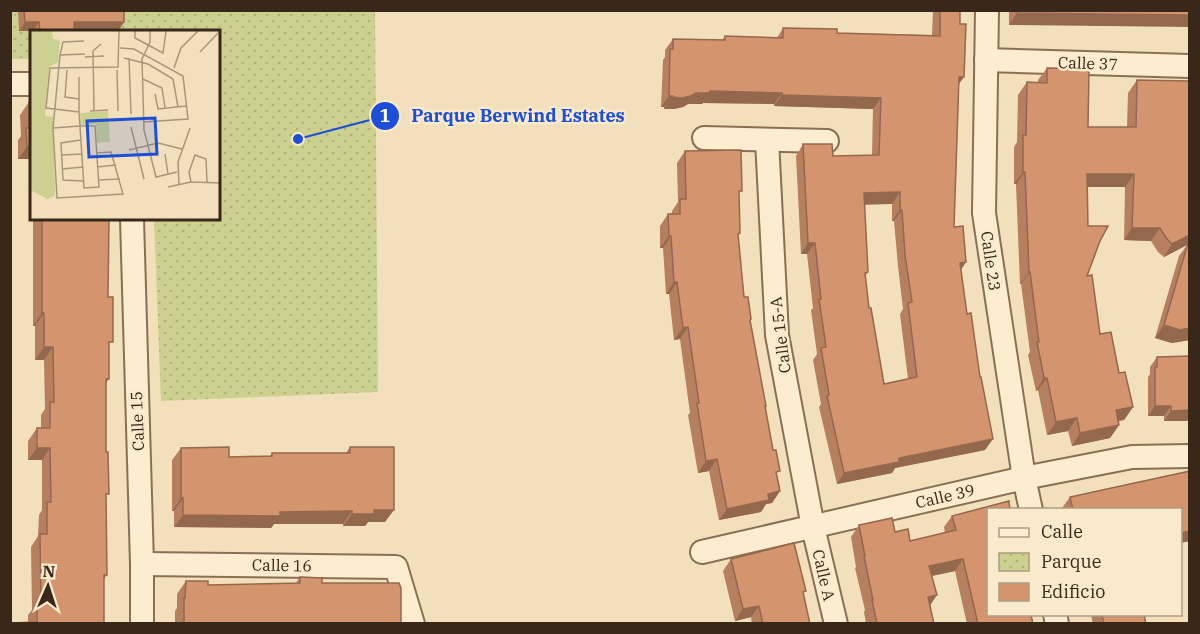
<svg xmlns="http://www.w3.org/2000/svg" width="1200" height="634" font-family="'IBM Plex Serif',serif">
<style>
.park{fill:url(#park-dots)}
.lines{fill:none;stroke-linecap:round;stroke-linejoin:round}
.street-casing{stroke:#8b6f54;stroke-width:26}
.street{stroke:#fcedd0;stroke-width:22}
.wall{fill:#b67f5f;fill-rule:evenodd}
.shaded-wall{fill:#94684d}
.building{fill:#d4946e;stroke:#94684d;stroke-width:1.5;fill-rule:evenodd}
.labels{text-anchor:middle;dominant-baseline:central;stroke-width:5;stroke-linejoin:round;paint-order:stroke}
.street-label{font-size:16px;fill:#39281a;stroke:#f9eacc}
.inset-road{fill:none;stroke:#a8967b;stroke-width:1.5}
.view{fill:#1d4ed8;fill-opacity:0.15;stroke:#1d4ed8;stroke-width:3}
.inset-edge{fill:none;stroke:#39281a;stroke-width:3}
.leader{fill:none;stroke:#1d4ed8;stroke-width:2}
.callout-dot{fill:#1d4ed8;stroke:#f9eacc;stroke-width:2}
.mark-label{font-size:18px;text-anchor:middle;font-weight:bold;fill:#fff}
.callout-label{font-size:18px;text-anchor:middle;font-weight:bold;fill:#1d4ed8;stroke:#f9eacc;stroke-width:5;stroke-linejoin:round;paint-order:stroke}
</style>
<defs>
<pattern id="park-dots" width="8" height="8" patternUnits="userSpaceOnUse" patternTransform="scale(1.5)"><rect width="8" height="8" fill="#ccd18f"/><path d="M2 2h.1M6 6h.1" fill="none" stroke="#b0b37b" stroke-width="1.8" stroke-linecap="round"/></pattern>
</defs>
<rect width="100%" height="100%" fill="#f2e0bc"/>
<polygon class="park" points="11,11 375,11 378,392 161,401 154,219 219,219 219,32 32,32 31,59 11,59"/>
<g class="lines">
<defs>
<g id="street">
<polyline points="987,10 984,213 1024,478 1031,510"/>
<polyline points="986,60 1190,66"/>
<polyline points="10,84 32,84"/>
<polyline points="704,138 827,141"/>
<polyline points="767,140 777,335 813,527 836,624"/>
<polyline points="132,219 142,564 142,624"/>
<polyline points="702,552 1024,478 1132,457 1190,456"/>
<polyline points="142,564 396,567 413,624"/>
<polyline points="1055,614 1057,624"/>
</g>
</defs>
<use href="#street" class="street-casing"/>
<use href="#street" class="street"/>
</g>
<g class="wall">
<polygon points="19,10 124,10 124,22 118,31 19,31 18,12"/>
<path d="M 933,10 L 960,10 L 959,84 L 954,227 L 966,262 L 961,269 L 985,450 L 895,468 L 892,473 L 837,484 L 819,407 L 821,404 L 813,360 L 817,354 L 811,310 L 813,308 L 807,254 L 801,254 L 796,156 L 803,144 L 833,156 L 872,155 L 873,109 L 774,106 L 774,104 L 703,103 L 702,104 L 688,104 L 683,107 L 674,109 L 664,109 L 664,107 L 661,107 L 663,60 L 665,57 L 665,50 L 673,39 L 722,40 L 725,36 L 777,38 L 783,28 L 837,33 L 932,35 ZM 864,204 L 892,204 L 892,221 L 894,221 L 898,266 L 903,309 L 900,314 L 908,379 L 884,384 L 869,308 L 865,276 L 868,272 Z"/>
<polygon points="1009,10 1190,10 1009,25"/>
<polygon points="1047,68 1088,127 1127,127 1128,93 1137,80 1190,244 1190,340 1172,343 1155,338 1179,256 1187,245 1164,257 1158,252 1151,241 1124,240 1125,187 1087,187 1088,226 1100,241 1087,276 1100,334 1119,373 1133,407 1124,420 1118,421 1119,425 1110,438 1072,446 1068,431 1047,435 1038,390 1036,391 1028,355 1030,352 1021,284 1020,284 1016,184 1014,184 1014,147 1017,142 1018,95 1027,82 1038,82 1038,80"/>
<polygon points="29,102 32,102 32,159 18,159 18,140 21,136 20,115"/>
<polygon points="685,151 739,195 738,236 744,297 751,319 750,321 766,406 765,408 780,491 772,503 766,504 761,512 719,520 709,471 698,473 688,415 690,413 680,339 674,340 669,294 666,294 663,248 660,248 660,226 668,214 672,214 672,211 678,202 677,163"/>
<polygon points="33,219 109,219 108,297 109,379 106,383 106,498 107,575 104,579 104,624 28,622 28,615 32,610 31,547 38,536 39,515 42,510 42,460 28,460 28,441 37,428 41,428 41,415 45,409 44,360 35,360 35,326 33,326"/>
<polygon points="1190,356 1190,417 1187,421 1164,421 1164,416 1148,416 1148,377 1150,374 1150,367 1157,357"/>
<polygon points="350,447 385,522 368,522 365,526 343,526 343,524 274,524 271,528 174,527 174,511 172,511 172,460 181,448 229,457 270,456 272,453 346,453"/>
<polygon points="1190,471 1190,541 1180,543 1180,510 1062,510 1062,508 1070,497"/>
<polygon points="952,516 1033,624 967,624 955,571 932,576 930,605 934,624 866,624 864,612 865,610 855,568 856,567 851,537 859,525 895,532 910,541 945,533 944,527"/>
<polygon points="731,559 803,595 810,624 752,624 751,617 735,621 723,571"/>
<polygon points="300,577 322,583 401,624 175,624 175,611 177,608 177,594 186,581 208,585 296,583"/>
<polygon points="1091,615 1147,615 1144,616 1146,624 1093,624"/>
</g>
<g class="shaded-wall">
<polygon points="1017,13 1190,15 1190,27 1009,25"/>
<polygon points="25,22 39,22 33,31 19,31"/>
<polygon points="74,22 124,22 118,31 68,31"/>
<polygon points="959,77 964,77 956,88"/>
<polygon points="710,91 782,93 774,104 703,103 702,104 688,104 683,107 674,109 664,109 671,97 696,93"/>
<polygon points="782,95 881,98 873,109 774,106"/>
<polygon points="669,96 672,96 664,107 661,107"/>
<polygon points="27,147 32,147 32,159 18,159"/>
<polygon points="1023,172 1025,172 1016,184 1014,184"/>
<polygon points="1087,174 1134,174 1125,187 1078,187"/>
<polygon points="900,192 892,204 856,205 864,193"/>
<polygon points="900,210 902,210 894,221 892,221"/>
<polygon points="1132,228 1160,228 1151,241 1124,240"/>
<polygon points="1190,235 1189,244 1164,257 1172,244"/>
<polygon points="669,236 671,236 663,248 660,248"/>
<polygon points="808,243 815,243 807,254 801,254"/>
<polygon points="966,262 958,274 960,263"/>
<polygon points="1029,272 1030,272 1021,284 1020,284"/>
<polygon points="674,282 677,282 669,294 666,294"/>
<polygon points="42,313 44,313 35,326 33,326"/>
<polygon points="1164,325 1190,328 1190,340 1172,343 1155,338"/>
<polygon points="688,327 680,339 674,340 683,328"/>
<polygon points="44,347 53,347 44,360 35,360"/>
<polygon points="1044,378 1047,378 1038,390 1036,391"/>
<polygon points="1155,406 1171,406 1164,416 1148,416"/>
<polygon points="1133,407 1124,420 1107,423 1116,410"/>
<polygon points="1190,410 1190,417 1187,421 1164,421 1171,411"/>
<polygon points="1077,418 1068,431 1047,435 1056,422"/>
<polygon points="1119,425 1110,438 1072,446 1080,433"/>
<polygon points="993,439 985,450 895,468 892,473 837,484 844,473 899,458"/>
<polygon points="37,448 50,448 42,460 28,460"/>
<polygon points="717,459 709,471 698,473 706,461"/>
<polygon points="780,491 772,503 766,504 761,512 719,520 727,509 768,494"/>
<polygon points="181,498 183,498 174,511 172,511"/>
<polygon points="374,510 394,510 385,522 368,522 365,526 343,526 352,514"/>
<polygon points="352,511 343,524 274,524 271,528 174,527 183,515 280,512"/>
<polygon points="1190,531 1190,541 1180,543 1180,533"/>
<polygon points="963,559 955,571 921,578 929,566"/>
<polygon points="937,595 929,607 928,597"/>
<polygon points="759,606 751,617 735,621 743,609"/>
</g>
<g class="building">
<polygon points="24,10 124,10 124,22 74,22 74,32 40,32 39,22 25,22"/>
<path d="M 940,10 L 960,10 L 960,24 L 966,24 L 964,77 L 959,77 L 954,227 L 963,226 L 966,262 L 960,263 L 967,314 L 971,313 L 980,377 L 981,377 L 993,439 L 899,458 L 899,462 L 844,473 L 827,396 L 829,395 L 821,348 L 826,347 L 819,299 L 821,299 L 815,243 L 808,243 L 803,144 L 832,144 L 833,156 L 879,155 L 881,98 L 782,95 L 782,93 L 710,91 L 710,93 L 696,93 L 691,96 L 682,98 L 671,97 L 672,96 L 669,96 L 670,49 L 673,49 L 673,39 L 725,40 L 725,36 L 783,38 L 783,28 L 837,29 L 837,33 L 940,36 ZM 900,192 L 900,210 L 902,210 L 905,255 L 912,302 L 908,303 L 917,377 L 884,384 L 871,308 L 869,308 L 865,273 L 868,272 L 864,193 Z"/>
<polygon points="1017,10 1190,10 1190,15 1017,13"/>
<polygon points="1047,68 1089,69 1088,127 1136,127 1137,80 1190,81 1190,235 1172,244 1167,239 1160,228 1132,228 1134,174 1087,174 1088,226 1108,226 1100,241 1087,276 1092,275 1100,334 1111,332 1119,373 1125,372 1133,407 1116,410 1119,425 1080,433 1077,418 1056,422 1047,378 1044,378 1037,342 1039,342 1030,272 1029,272 1025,172 1023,172 1023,135 1026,135 1027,82 1047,83"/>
<polygon points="29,102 32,102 32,147 27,147 26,128 30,128"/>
<polygon points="741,150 742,191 739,191 740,233 738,234 744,297 748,297 751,319 750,320 766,406 765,406 773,450 776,450 780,471 776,472 780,491 768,494 769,500 727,509 717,459 706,461 697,403 699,403 688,327 683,328 677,282 674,282 671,236 669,236 668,214 680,214 680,199 686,199 685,151"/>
<polygon points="42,219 109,219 108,297 113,297 113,342 109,342 109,379 106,379 106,452 108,452 109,494 106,494 107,575 104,575 104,624 10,624 10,623 37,622 37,602 41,602 40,534 47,534 47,502 51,502 50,448 37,448 37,428 50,428 50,402 54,402 53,347 44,347 44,313 42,313"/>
<polygon points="1188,243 1190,244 1190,328 1180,330 1164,325"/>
<polygon points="1190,356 1190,410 1171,411 1171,406 1155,406 1155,367 1157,367 1157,357"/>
<polygon points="229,447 229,457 272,456 272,453 350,453 350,447 394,447 394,510 374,510 374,514 352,514 352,511 280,512 280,516 183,515 183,498 181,498 181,448"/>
<polygon points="1190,471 1190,531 1180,533 1180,510 1073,510 1070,497"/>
<polygon points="1009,501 1010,510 988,510 988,615 1031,615 1033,624 978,624 963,559 929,566 937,595 928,597 934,624 877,624 872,600 873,600 864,556 865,556 859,525 892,518 895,532 908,529 910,541 956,530 952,516"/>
<polygon points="794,543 806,591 803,592 810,624 763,624 759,606 743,609 731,559"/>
<polygon points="300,577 322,578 322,583 399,583 401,588 401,624 184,624 184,598 185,598 186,581 208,581 208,585 300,583"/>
<polygon points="1102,615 1144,615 1146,624 1104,624"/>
</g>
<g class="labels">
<g class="street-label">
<text transform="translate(1088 63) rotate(2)">Calle 37</text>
<text transform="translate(991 261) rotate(82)">Calle 23</text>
<text transform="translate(780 335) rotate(-97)">Calle 15-A</text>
<text transform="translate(137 421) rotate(-92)">Calle 15</text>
<text transform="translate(945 496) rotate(-13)">Calle 39</text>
<text transform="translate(282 565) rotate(1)">Calle 16</text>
<text transform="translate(824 575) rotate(77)">Calle A</text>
</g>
</g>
<g transform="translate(30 30)">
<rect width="190" height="190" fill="#f2e0bc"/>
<path d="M 0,1 L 22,1 L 23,9 L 30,10 L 28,32 L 19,37 L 15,86 L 23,87 L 25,165 L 18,169 L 0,160 ZM 78,81 L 80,112 L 67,113 L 66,94 L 51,95 L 50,83 Z" fill="#ccd18f"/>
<path class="inset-road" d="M 105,1 L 105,8 L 133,23 L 136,1M 120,1 L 120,12 L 112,29 L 114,100 L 126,147 L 147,142M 54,11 L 33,12 L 30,25 L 23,98 L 27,168 L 93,164 L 81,122 L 67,123M 90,18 L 104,19 L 153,46 L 158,89 L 113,92M 170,22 L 190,1M 30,25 L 55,24M 55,27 L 74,26M 94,28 L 118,34 L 143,49 L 148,77M 99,28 L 101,84M 144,38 L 151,18 L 168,1M 37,40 L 35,67 L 49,69M 87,40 L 88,81M 113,49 L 132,58 L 135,78M 125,64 L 128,79 L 156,76M 60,81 L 78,80M 64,81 L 63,21 L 71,14M 49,82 L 16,78 L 20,38 L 88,37 L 89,1M 101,97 L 114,149M 23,98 L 50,96 L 65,96 L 69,157 L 54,158 L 50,96 L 49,82 L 49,47M 51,110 L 31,113 L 33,150 L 53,151M 99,120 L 128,113 L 152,119M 135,124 L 138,144M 32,125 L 52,124M 67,137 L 86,135M 32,139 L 53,137M 68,150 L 90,149M 161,152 L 159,142 L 165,125 L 176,129 L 177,152M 149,154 L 148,132 L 160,98M 138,157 L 161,152 L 191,153"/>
<path class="view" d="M 125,88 L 127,124 L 59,127 L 57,91 Z"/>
<rect width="190" height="190" class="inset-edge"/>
</g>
<path class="leader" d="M298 139L385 116"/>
<g class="callout-dot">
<circle cx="298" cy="139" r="6"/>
<circle cx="385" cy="116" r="15"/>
</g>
<g class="mark-label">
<text x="385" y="122">1</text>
</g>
<g class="callout-label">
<text x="518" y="122">Parque Berwind Estates</text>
</g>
<rect width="1200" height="634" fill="none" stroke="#39281a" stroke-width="24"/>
<rect x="987" y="508" width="195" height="108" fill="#f9eacc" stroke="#ac9c85" stroke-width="1.5"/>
<rect x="999" y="528" width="30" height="9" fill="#fcedd0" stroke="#ac9c85" stroke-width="1.5"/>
<text x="1041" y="538" font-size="18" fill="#39281a">Calle</text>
<rect x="999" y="553" width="30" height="18" fill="url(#park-dots)" stroke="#ac9c85" stroke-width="1.5"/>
<text x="1041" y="568" font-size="18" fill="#39281a">Parque</text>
<rect x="999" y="583" width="30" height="18" fill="#d4946e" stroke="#ac9c85" stroke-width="1.5"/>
<text x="1041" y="598" font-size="18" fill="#39281a">Edificio</text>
<g transform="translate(48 586) rotate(3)" stroke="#f9eacc" stroke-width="4.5" paint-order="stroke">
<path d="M0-4.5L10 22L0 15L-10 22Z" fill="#39281a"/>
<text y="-9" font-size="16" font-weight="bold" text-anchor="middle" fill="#39281a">N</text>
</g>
</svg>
